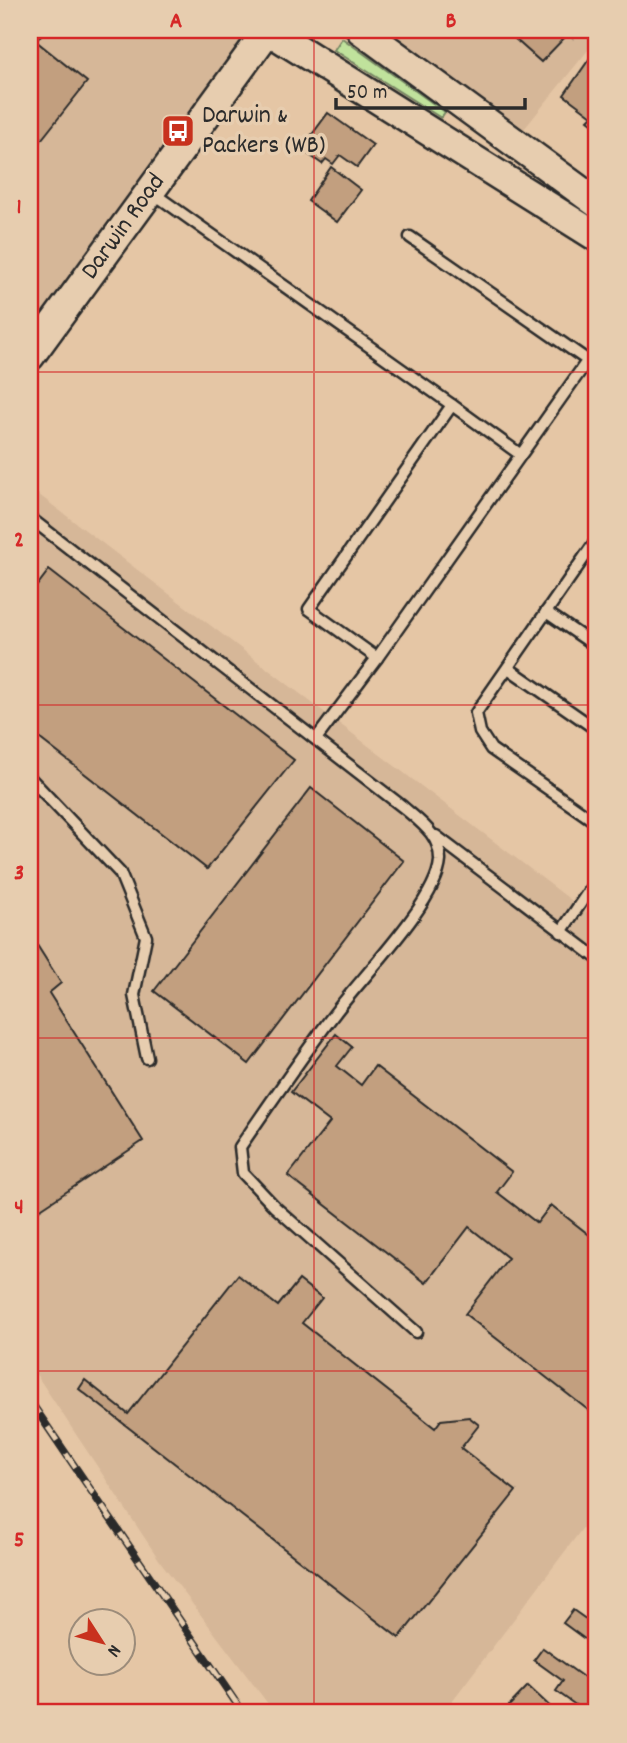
<svg xmlns="http://www.w3.org/2000/svg" width="627" height="1743" font-family="Dekko,sans-serif">
<style>
.built{fill:#d6b798}
.green{fill:#c0e29c;stroke:#768664;stroke-width:2}
.building{fill:#c29f7f;stroke:#2b2b2b;stroke-width:2}
.lines{fill:none;stroke-linecap:round;stroke-linejoin:round}
.lane-casing{stroke:#2b2b2b;stroke-width:15}
.secondary-casing{stroke:#2b2b2b;stroke-width:33}
.lane{stroke:#e7cdaf;stroke-width:10}
.secondary{stroke:#e7cdaf;stroke-width:28}
.rail-casing{stroke:#2b2b2b;stroke-width:8}
.rail{stroke:#e7cdaf;stroke-width:5;stroke-dasharray:16;stroke-linecap:butt}
.grid{fill:none;stroke:#d62828;stroke-width:2;stroke-opacity:0.55}
.labels{text-anchor:middle;dominant-baseline:central;stroke-width:7;stroke-linejoin:round;paint-order:stroke}
.poi-label{font-size:26px;fill:#2b2b2b;stroke:#e7cdaf;text-anchor:start}
.street-label{font-size:26px;fill:#2b2b2b;stroke:#e7cdaf}
.neatline{fill:none;stroke:#d62828;stroke-width:2.5}
.grid-label{font-size:23px;text-anchor:middle;font-weight:bold;fill:#d62828}
</style>
<rect width="100%" height="100%" fill="#e5c6a5"/>
<filter id="ink" filterUnits="userSpaceOnUse"><feTurbulence type="fractalNoise" baseFrequency=".0143" numOctaves="2"/><feDisplacementMap in="SourceGraphic" scale="14" xChannelSelector="R" yChannelSelector="G"/><feConvolveMatrix kernelMatrix="1 2 1 2 8 2 1 2 1" color-interpolation-filters="sRGB"/></filter>
<g filter="url(#ink)">
<g class="built">
<polygon points="30,30 268,30 30,356"/>
<polygon points="372,30 597,30 597,39 520,134"/>
<polygon points="30,488 597,920 597,1509 443,1713 275,1713 160,1561 30,1365"/>
</g>
<polygon class="green" points="342,38 445,112 441,118 334,50"/>
<g class="building">
<polygon points="30,30 45,30 36,41 87,82 30,154"/>
<polygon points="505,30 580,30 573,38 568,34 541,62"/>
<polygon points="597,48 597,127 588,120 592,116 564,95"/>
<polygon points="328,113 373,145 357,167 340,155 333,164 326,159 322,164 308,154 311,148 305,144"/>
<polygon points="331,167 361,190 337,222 308,201"/>
<polygon points="49,570 294,760 207,869 30,731 30,595"/>
<polygon points="311,788 404,861 249,1064 154,991"/>
<polygon points="30,934 61,983 49,993 143,1141 30,1216"/>
<polygon points="336,1034 352,1047 337,1066 361,1085 375,1066 512,1172 497,1192 537,1223 551,1205 597,1241 597,1417 465,1314 508,1258 469,1227 426,1283 288,1176 330,1122 291,1092"/>
<polygon points="238,1275 278,1306 299,1280 322,1298 302,1323 435,1428 441,1420 469,1417 479,1425 461,1448 516,1491 399,1638 79,1389 85,1380 128,1414"/>
<polygon points="573,1610 597,1627 597,1648 563,1623"/>
<polygon points="543,1648 597,1687 597,1712 589,1705 584,1711 556,1691 563,1681 534,1660"/>
<polygon points="528,1686 557,1713 509,1713 505,1710"/>
</g>
<g class="lines">
<defs>
<g id="lane">
<polyline points="153,193 452,405"/>
<polyline points="410,237 597,367"/>
<polyline points="521,455 452,405 309,609 377,658 588,360"/>
<path d="M 30,518 L 403,807 C 420,822 441,835 440,861 C 437,902 361,978 335,1013 C 302,1056 271,1102 240,1147 L 243,1173 L 275,1207 L 416,1332"/>
<polyline points="597,539 476,713 480,732 491,749 597,823"/>
<polyline points="546,612 597,647"/>
<polyline points="508,668 597,730"/>
<polyline points="316,739 377,658"/>
<polyline points="30,778 120,873 146,937 134,995 147,1058"/>
<polyline points="436,836 597,958"/>
<polyline points="561,932 597,879"/>
</g>
<g id="secondary">
<polyline points="268,30 597,237"/>
<polyline points="361,30 597,203"/>
<polyline points="30,356 268,30"/>
</g>
</defs>
<use href="#lane" class="lane-casing"/>
<use href="#secondary" class="secondary-casing"/>
<use href="#lane" class="lane"/>
<use href="#secondary" class="secondary"/>
<defs>
<polyline id="rail" points="30,1401 243,1713"/>
</defs>
<use href="#rail" class="rail-casing"/>
<use href="#rail" class="rail"/>
</g>
</g>
<path class="grid" d="M 314,30 L 314,1713M 30,372 L 597,372M 30,705 L 597,705M 30,1038 L 597,1038M 30,1371 L 597,1371"/>
<defs>
<symbol id="bus-square" viewBox="-11 -11 22 22"><rect x="-9" y="-9" width="18" height="18" rx="4" fill="#c8321e" stroke="#e7cdaf"/><path d="M-5-6H5V4H4V6H2V4H-2V6H-4V4H-5ZM-3.5-4V0h7V-4ZM-3.5 1.2v1.5H-2V1.2ZM2 1.2v1.5H3.5V1.2Z" fill="#fff"/></symbol>
</defs>
<g fill-rule="evenodd">
<use href="#bus-square" x="159" y="112" width="38" height="38"/>
</g>
<g class="labels">
<g class="poi-label">
<text x="202" y="116">Darwin &amp;<tspan x="202" dy="30">Packers (WB)</tspan></text>
</g>
<g class="street-label">
<text transform="translate(124 227) rotate(-54)">Darwin Road</text>
</g>
</g>
<rect width="627" height="1743" fill="none" stroke="#e7cdaf" stroke-width="77"/>
<g transform="translate(102 1642) rotate(126)"><circle r="33" fill="#e7cdaf" stroke="#9c8c7a" stroke-width="2"/>
<path d="M0-5L12 26L0 18L-12 26Z" fill="#c8321e"/>
<text y="-10" font-size="19" font-weight="bold" text-anchor="middle" fill="#2b2b2b">N</text>
</g>
<path d="M336 98v10h189v-10" fill="none" stroke="#2b2b2b" stroke-width="3.5"/>
<text x="347" y="98" font-size="21" fill="#2b2b2b" stroke="#e7cdaf" stroke-width="5" paint-order="stroke">50 m</text>
<rect x="38" y="38" width="550" height="1666" class="neatline"/>
<g class="grid-label">
<text x="176" y="27">A</text>
<text x="451" y="27">B</text>
<text x="19" y="213">1</text>
<text x="19" y="546">2</text>
<text x="19" y="879">3</text>
<text x="19" y="1213">4</text>
<text x="19" y="1546">5</text>
</g>
</svg>
